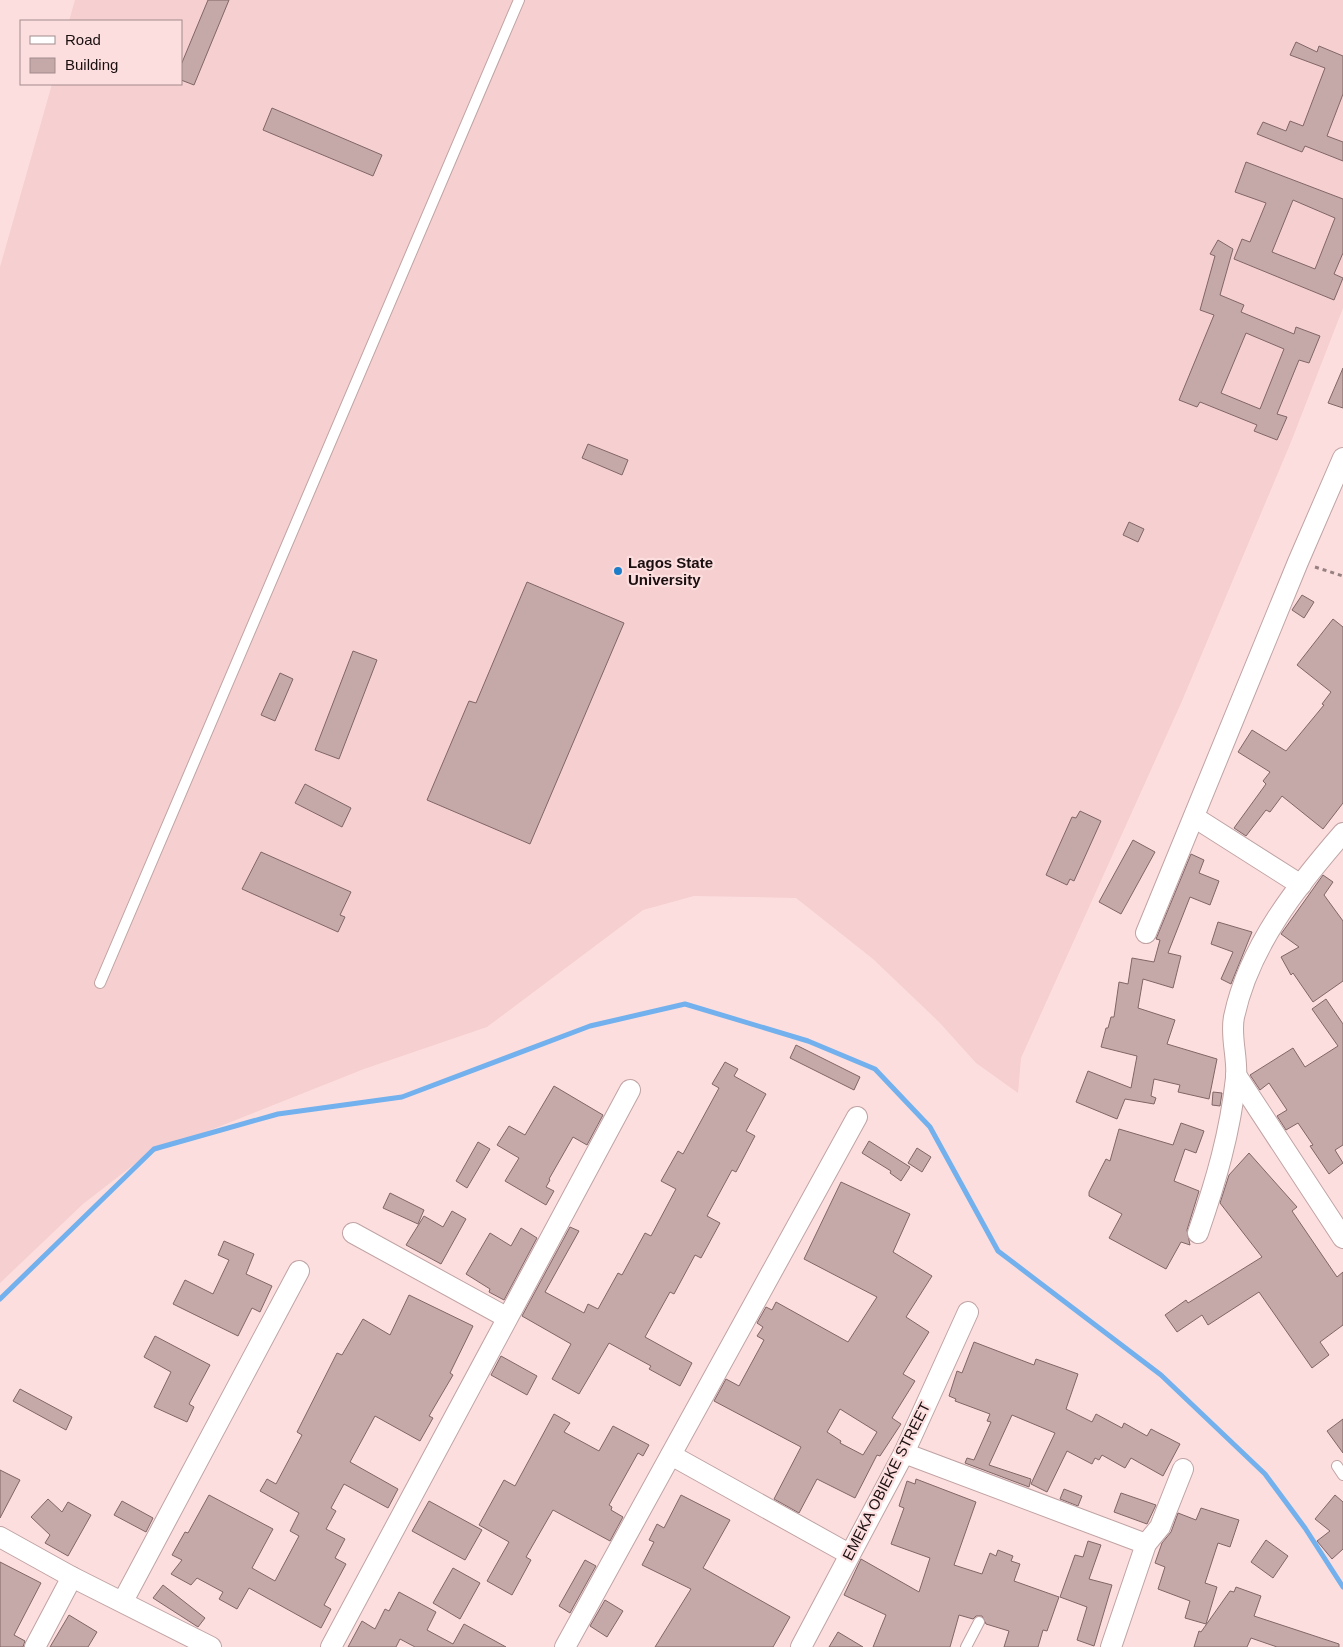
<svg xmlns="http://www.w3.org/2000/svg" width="1343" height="1647" font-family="Helvetica,sans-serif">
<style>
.built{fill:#f6cfd0}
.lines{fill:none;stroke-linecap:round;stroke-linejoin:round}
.stream{stroke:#72b1ed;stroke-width:5}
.building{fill:#c5a8a8;stroke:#816667;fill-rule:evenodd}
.lane-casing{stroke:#c0a3a3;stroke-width:12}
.street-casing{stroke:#c0a3a3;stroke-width:22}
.path{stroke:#968081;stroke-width:3;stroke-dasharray:4 4;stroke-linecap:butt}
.lane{stroke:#fff;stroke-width:10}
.street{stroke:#fff;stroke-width:20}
.poi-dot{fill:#1c7dc9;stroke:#fddede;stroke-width:2}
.labels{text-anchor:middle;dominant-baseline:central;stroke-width:4.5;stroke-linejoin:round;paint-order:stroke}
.poi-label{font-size:15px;font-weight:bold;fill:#1a0f10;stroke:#fddede;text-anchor:start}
.street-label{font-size:15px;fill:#1a0f10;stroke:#fddede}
</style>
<rect width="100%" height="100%" fill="#fddede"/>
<polygon class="built" points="75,0 1343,0 1343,308 1291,442 1182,701 1021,1058 1018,1093 976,1063 939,1022 873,959 796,898 694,896 643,910 487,1027 364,1069 145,1156 83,1204 0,1283 0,267 52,84 181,84 181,21 69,21"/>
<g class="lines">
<polyline class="stream" points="0,1299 154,1149 278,1114 402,1097 590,1026 685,1004 808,1041 875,1069 930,1127 998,1251 1161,1375 1265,1474 1305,1528 1343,1587"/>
</g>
<g class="building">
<polygon points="208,0 229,0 194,85 181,80 181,65"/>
<polygon points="1296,42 1317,52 1319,46 1343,56 1343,94 1327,136 1343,142 1343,161 1305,146 1302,152 1257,134 1263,122 1286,131 1290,121 1303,126 1325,68 1290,55"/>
<polygon points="272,108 382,155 373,176 263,130"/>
<path d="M 1246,162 L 1343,199 L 1343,253 L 1334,274 L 1343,278 L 1334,300 L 1234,259 L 1242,239 L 1250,242 L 1266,203 L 1235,192 ZM 1293,200 L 1335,218 L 1315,269 L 1272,252 Z"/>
<path d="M 1218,240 L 1233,249 L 1220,295 L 1244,305 L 1241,312 L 1294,334 L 1296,327 L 1320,336 L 1309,363 L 1299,360 L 1277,414 L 1287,417 L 1277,440 L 1254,431 L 1257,425 L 1200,402 L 1197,407 L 1179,400 L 1214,315 L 1200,310 L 1215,256 L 1210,254 ZM 1246,333 L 1284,349 L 1260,409 L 1221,393 Z"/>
<polygon points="1343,368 1343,408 1328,403"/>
<polygon points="588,444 628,460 622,475 582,458"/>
<polygon points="1129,522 1144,529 1138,542 1123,535"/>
<polygon points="527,582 624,623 530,844 427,800 469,701 476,703"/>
<polygon points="1302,595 1314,602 1304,618 1292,610"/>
<polygon points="1333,619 1343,627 1343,803 1323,829 1282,796 1270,812 1266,810 1246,836 1234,828 1266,784 1263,781 1270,772 1238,752 1252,730 1286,751 1324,705 1322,704 1331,692 1297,665"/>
<polygon points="353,651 377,660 339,759 315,750"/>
<polygon points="280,673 293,679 275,721 261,715"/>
<polygon points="305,784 351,808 342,827 295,803"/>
<polygon points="1080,811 1101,821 1074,881 1070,879 1067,885 1046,875 1072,817 1076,818"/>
<polygon points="1133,840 1155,852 1121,914 1099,902"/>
<polygon points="261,852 351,892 340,915 345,917 338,932 242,889"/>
<polygon points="1191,854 1204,860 1199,873 1219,881 1210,905 1190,897 1168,953 1181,956 1173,988 1143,979 1138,1008 1175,1020 1167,1044 1217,1059 1209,1099 1178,1092 1180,1085 1154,1079 1151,1096 1156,1098 1154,1104 1125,1099 1117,1119 1076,1102 1088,1071 1131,1088 1137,1056 1101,1047 1106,1028 1108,1028 1111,1017 1114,1017 1119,982 1128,984 1132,958 1154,962 1160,940 1156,939"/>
<polygon points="1323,875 1333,882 1324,895 1343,921 1343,981 1313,1002 1293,973 1291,975 1281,957 1299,947 1281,934"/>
<polygon points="1218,922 1252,932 1231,984 1221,979 1233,952 1211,944"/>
<polygon points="1326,999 1343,1024 1343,1145 1335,1150 1343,1163 1329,1174 1310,1146 1313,1145 1298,1123 1286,1130 1277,1116 1287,1110 1269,1083 1260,1090 1250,1075 1293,1048 1305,1067 1338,1046 1312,1009"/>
<polygon points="796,1045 860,1077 854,1090 790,1058"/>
<polygon points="725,1062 738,1069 734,1076 766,1094 746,1131 755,1136 736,1172 732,1170 707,1216 720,1223 701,1258 695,1255 674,1294 670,1292 645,1337 692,1363 680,1386 649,1369 651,1366 609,1343 579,1394 552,1379 571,1344 522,1316 570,1227 579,1231 545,1292 584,1313 588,1304 598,1309 618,1273 622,1275 645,1233 651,1236 676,1189 661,1181 678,1151 683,1154 719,1088 712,1084"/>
<polygon points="554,1086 603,1115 587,1145 573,1137 549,1179 550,1180 546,1187 554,1191 546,1205 505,1181 519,1158 497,1145 509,1126 525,1135"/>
<polygon points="1213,1092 1222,1093 1220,1106 1212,1105"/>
<polygon points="1181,1123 1204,1131 1196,1153 1185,1149 1174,1181 1199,1191 1187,1230 1190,1245 1181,1242 1166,1269 1109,1238 1122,1214 1089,1196 1089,1192 1106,1159 1110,1161 1119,1129 1173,1145"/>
<polygon points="869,1141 910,1167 901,1181 890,1173 891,1171 862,1153"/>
<polygon points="478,1142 490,1149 467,1188 456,1181"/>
<polygon points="917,1148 931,1157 922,1172 908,1163"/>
<polygon points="1249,1153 1297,1207 1292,1211 1337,1277 1343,1272 1343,1325 1320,1342 1329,1355 1312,1368 1259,1292 1208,1325 1202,1315 1177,1332 1165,1315 1186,1300 1188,1303 1262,1257 1220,1203 1229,1175"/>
<path d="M 841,1182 L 910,1214 L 893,1252 L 932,1276 L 906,1317 L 929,1332 L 903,1374 L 915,1381 L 892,1418 L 901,1424 L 880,1456 L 877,1455 L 855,1498 L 817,1479 L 799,1513 L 774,1499 L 801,1447 L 714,1401 L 726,1379 L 739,1386 L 764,1340 L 757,1336 L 763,1327 L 757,1323 L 766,1307 L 772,1310 L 776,1302 L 848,1342 L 877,1297 L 804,1259 ZM 840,1409 L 877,1432 L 863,1455 L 840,1443 L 841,1441 L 827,1432 Z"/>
<polygon points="390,1193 424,1210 418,1224 383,1208"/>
<polygon points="452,1211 466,1219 441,1264 406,1245 424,1216 443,1227"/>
<polygon points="521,1228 537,1238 504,1300 489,1292 490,1289 466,1274 490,1233 511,1246"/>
<polygon points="224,1241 254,1254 246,1274 272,1286 260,1312 252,1308 238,1336 173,1304 185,1280 213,1294 229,1260 218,1255"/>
<polygon points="409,1295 473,1326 450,1373 453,1375 429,1416 433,1418 420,1441 375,1416 350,1462 398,1489 388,1508 344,1484 331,1508 336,1511 326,1529 345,1539 335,1558 346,1564 324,1605 331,1609 321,1628 249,1588 237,1609 219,1599 223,1592 197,1578 191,1585 171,1574 182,1560 172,1555 185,1532 188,1533 209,1495 273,1529 252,1568 275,1581 299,1536 290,1531 299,1513 260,1491 267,1479 276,1484 302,1435 297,1432 337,1353 342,1355 363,1319 390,1335"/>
<polygon points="155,1336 210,1365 189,1404 194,1407 187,1422 154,1407 171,1372 144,1357"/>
<polygon points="974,1342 1034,1365 1036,1359 1078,1374 1066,1409 1092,1422 1096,1414 1122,1428 1124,1423 1147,1436 1151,1429 1180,1444 1163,1476 1131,1458 1125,1468 1102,1455 1099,1460 1095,1458 1092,1464 1067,1451 1047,1492 1031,1484 1055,1433 1012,1415 989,1465 1031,1479 1029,1487 965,1463 967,1458 974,1460 991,1422 987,1421 990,1414 955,1401 956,1399 949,1396 957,1371 962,1373"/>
<polygon points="501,1356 537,1376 527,1395 491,1375"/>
<polygon points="20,1389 72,1417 66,1430 13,1401"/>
<polygon points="554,1414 570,1423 564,1432 599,1451 613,1426 649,1445 643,1456 638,1453 609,1505 612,1507 611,1510 623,1517 610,1541 553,1510 526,1557 531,1560 512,1595 487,1581 509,1542 479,1525 504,1480 515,1486"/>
<polygon points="1343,1419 1343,1453 1327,1431"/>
<polygon points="0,1470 20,1480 0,1518"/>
<polygon points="916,1479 976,1502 954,1565 982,1574 990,1553 996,1556 998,1550 1013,1556 1011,1561 1020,1564 1014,1581 1059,1597 1047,1631 1043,1630 1038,1647 1004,1647 1009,1631 986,1624 982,1616 976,1616 973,1619 959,1615 950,1647 873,1647 886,1615 844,1595 861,1559 919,1592 930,1558 891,1544 904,1508 899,1506 907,1481 915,1484"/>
<polygon points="1064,1489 1082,1496 1078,1506 1060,1499"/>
<polygon points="1121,1493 1156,1505 1147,1524 1114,1512"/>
<polygon points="681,1495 730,1520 703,1568 790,1617 773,1647 655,1647 691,1589 642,1565 654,1542 649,1540 657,1524 664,1528"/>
<polygon points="1335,1495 1343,1502 1343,1549 1332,1559 1317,1541 1330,1531 1315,1519"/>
<polygon points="48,1499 62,1512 68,1502 91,1515 68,1556 45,1543 50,1535 31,1517"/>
<polygon points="122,1501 153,1518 146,1532 114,1515"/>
<polygon points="429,1501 482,1530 465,1560 412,1531"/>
<polygon points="1201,1508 1239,1520 1230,1547 1218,1543 1205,1583 1217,1587 1206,1624 1185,1618 1190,1601 1158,1589 1165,1567 1155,1563 1162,1543 1171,1532 1178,1513 1196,1520"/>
<polygon points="1266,1540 1288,1556 1273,1578 1251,1562"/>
<polygon points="1088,1541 1101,1545 1089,1579 1112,1585 1094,1646 1077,1640 1087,1607 1060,1597 1075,1555 1083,1557"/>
<polygon points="585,1560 596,1566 570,1613 559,1606"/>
<polygon points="0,1562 41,1583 14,1635 25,1641 23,1647 0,1647"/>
<polygon points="453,1568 480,1583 460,1619 433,1603"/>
<polygon points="163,1585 205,1618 198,1627 153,1598"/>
<polygon points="1236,1587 1261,1596 1254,1616 1339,1644 1339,1647 1277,1647 1251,1638 1247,1647 1194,1647 1199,1631 1201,1632 1230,1591 1234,1592"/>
<polygon points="399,1592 436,1612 427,1630 453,1644 464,1624 506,1647 415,1647 400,1639 396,1647 348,1647 362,1621 375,1629 385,1609 389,1611"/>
<polygon points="605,1600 623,1611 607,1637 590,1626"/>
<polygon points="69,1615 97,1632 88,1647 50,1647"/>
<polygon points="838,1632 863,1647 829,1647"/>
</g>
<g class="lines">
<defs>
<g id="lane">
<polyline points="100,983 519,0"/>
<polyline points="1337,1466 1343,1475"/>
<polyline points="966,1647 979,1622"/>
</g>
<g id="street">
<polyline points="1194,817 1301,885"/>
<polyline points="1146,933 1298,562 1343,458"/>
<polyline points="1236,1075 1343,1238"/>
<polyline points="353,1233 506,1317"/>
<path d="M 1198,1233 C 1216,1181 1230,1133 1236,1078 C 1238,1058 1230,1036 1234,1017 C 1249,946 1297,886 1343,833"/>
<polyline points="904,1453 1146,1544 1111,1647"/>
<polyline points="671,1455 849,1554"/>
<polyline points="0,1537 72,1577 211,1647"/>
<polyline points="1146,1544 1160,1527 1183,1469"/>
<polyline points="123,1601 299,1271"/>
<polyline points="35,1647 72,1577"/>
<polyline points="331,1647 630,1090"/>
<polyline points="565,1647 857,1117"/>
<polyline points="801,1647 904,1453 968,1312"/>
</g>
</defs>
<use href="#lane" class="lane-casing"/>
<use href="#street" class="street-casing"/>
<polyline class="path" points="1315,567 1343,576"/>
<use href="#lane" class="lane"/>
<use href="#street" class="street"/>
</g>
<circle class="poi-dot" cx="618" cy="571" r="5"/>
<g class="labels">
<g class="poi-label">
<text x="628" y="562">Lagos State<tspan x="628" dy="17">University</tspan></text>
</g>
<g class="street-label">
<text transform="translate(886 1481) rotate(-63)">EMEKA OBIEKE STREET</text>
</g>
</g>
<rect x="20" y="20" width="162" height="65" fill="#fddede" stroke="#a28b8c"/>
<rect x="30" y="36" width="25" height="8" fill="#ffffff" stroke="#a28b8c"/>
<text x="65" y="45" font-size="15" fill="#1a0f10">Road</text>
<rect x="30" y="58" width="25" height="15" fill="#c5a8a8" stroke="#a28b8c"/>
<text x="65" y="70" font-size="15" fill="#1a0f10">Building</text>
</svg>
